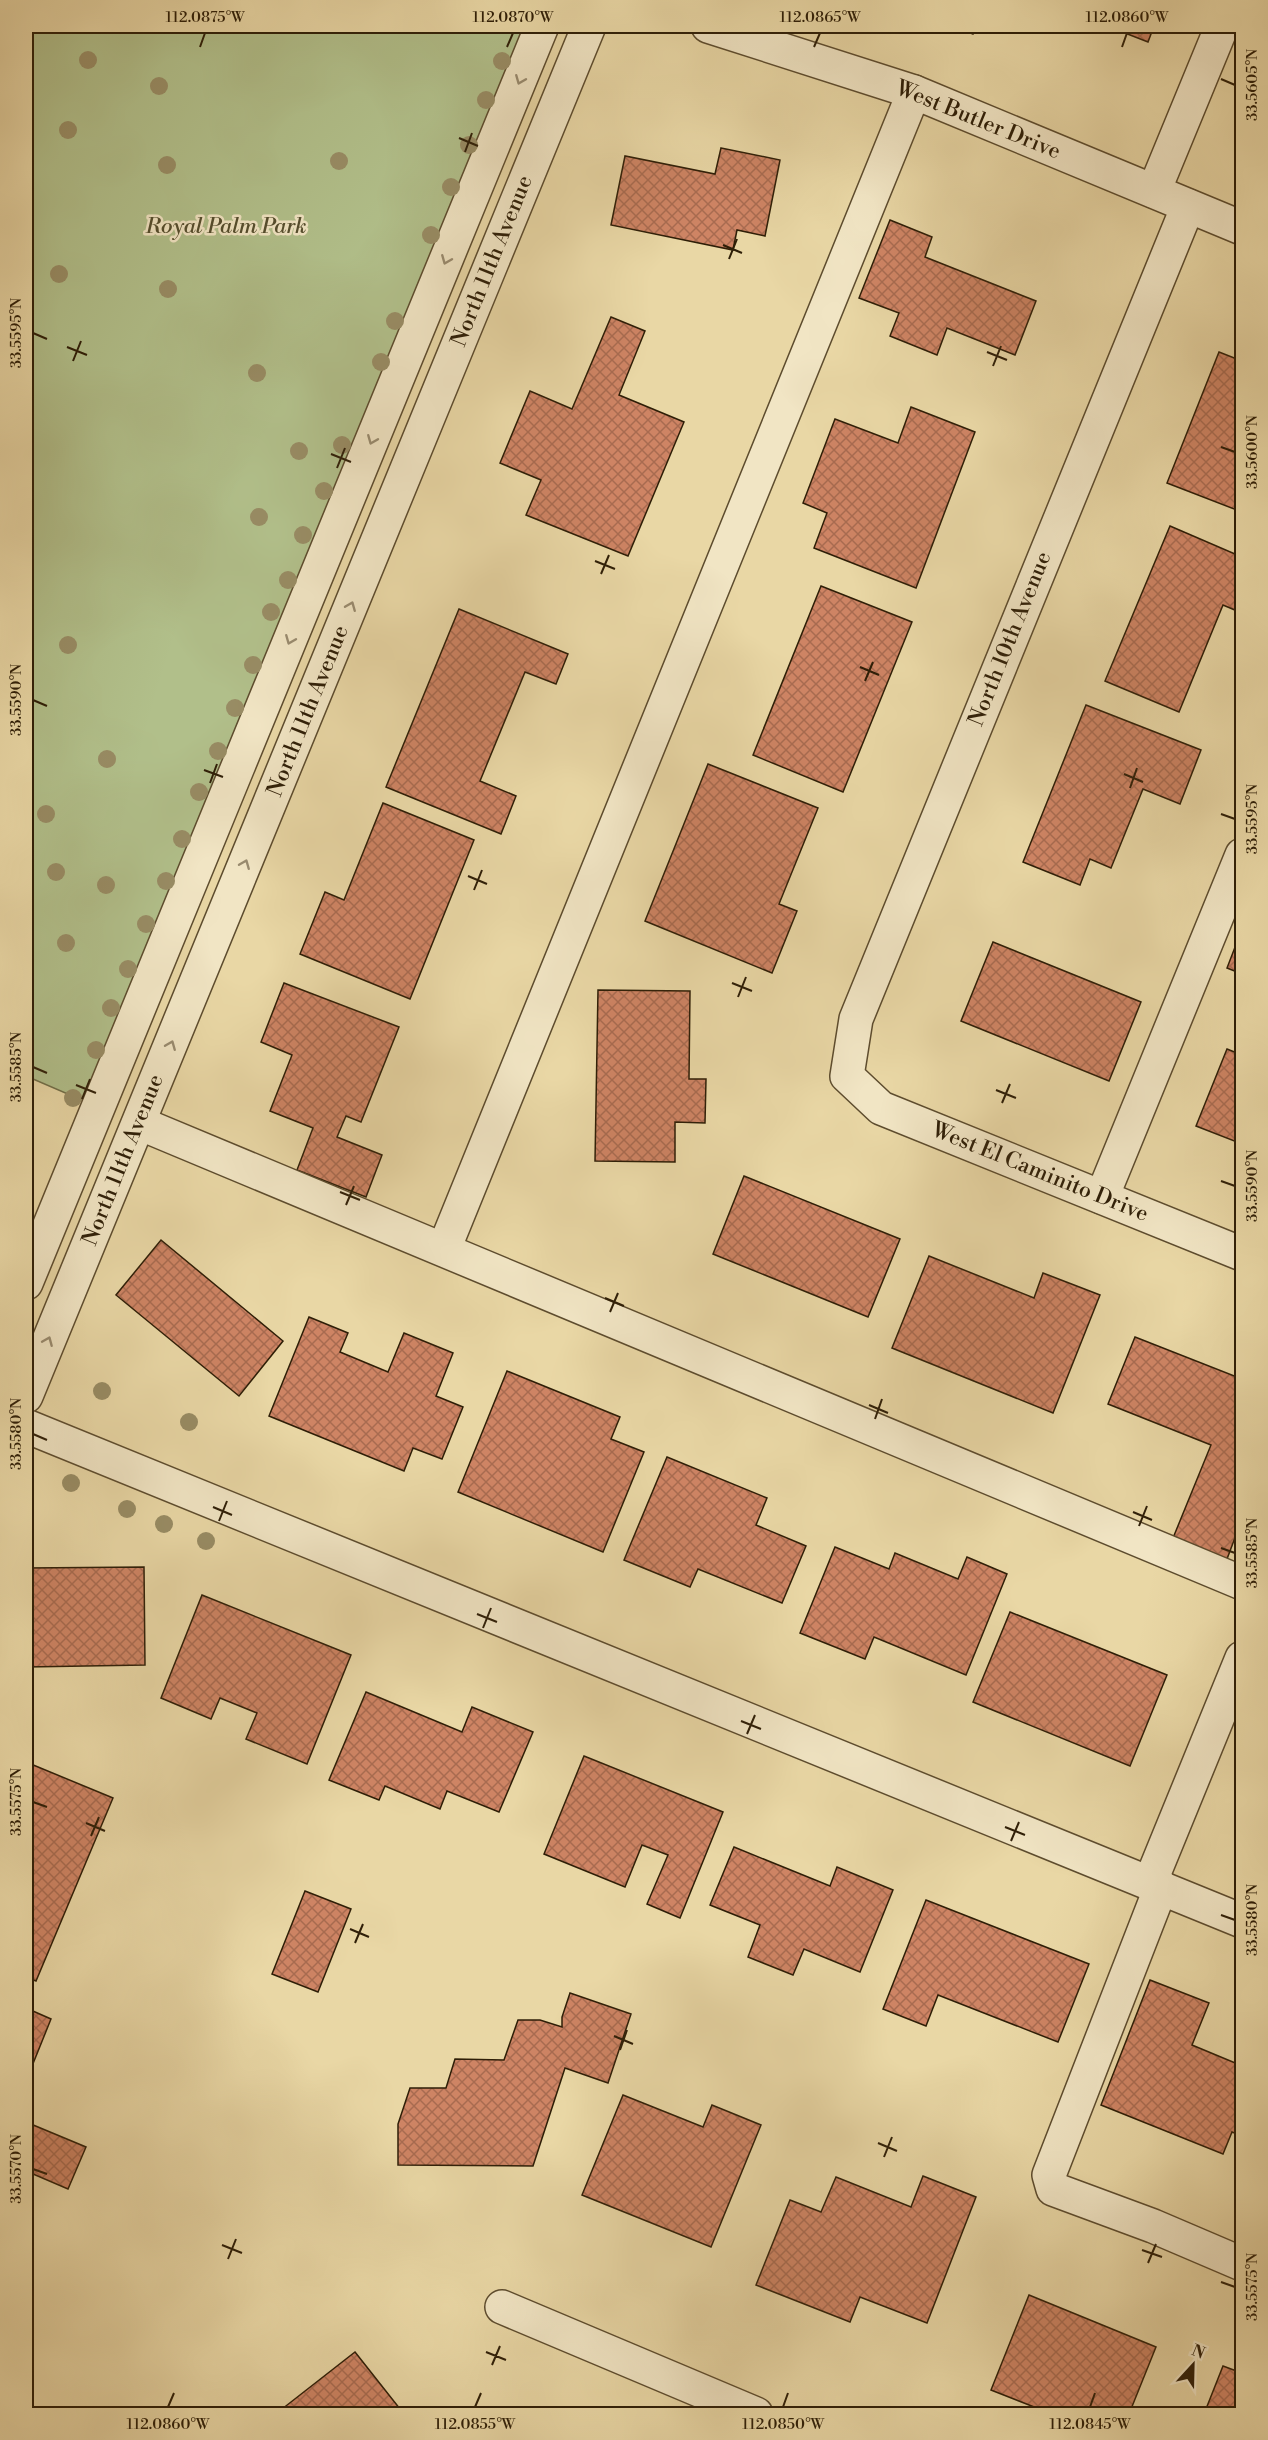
<svg xmlns="http://www.w3.org/2000/svg" width="1268" height="2440" font-family="'Libre Bodoni',serif">
<style>
.park{fill:#b1bf8a;stroke:#706e48;stroke-width:1.5}
.building{fill:url(#building-cross-hatch);stroke:#2e1e07;stroke-width:1.5}
.lines{fill:none;stroke-linecap:round;stroke-linejoin:round}
.minor-casing{stroke:#5d4c2e;stroke-width:36}
.minor{stroke:#f1e5c4;stroke-width:33}
.tree{fill:#988c64}
.oneway{stroke:#998b6f}
.ticks{fill:none;stroke:#2e1e07;stroke-width:2}
.labels{text-anchor:middle;dominant-baseline:central;stroke-width:5;stroke-linejoin:round;paint-order:stroke}
.street-label{font-size:22px;fill:#2e1e07;stroke:#f1e5c4}
.park-label{font-size:22px;font-style:italic;fill:#554e2e;stroke:#f1e5c4}
.neatline{fill:none;stroke:#2e1e07;stroke-width:2}
.ticks-label{font-size:15px;text-anchor:middle;fill:#2e1e07}
</style>
<defs>
<pattern id="building-cross-hatch" width="8" height="8" patternUnits="userSpaceOnUse" patternTransform="scale(1.5)"><rect width="8" height="8" fill="#ce8464"/><path d="M0 0l8 8M0 8l8-8" fill="none" stroke="#a86b50"/></pattern>
</defs>
<rect width="100%" height="100%" fill="#e9d7a5"/>
<filter id="stains"><feTurbulence type="fractalNoise" baseFrequency=".00333" numOctaves="4"/><feColorMatrix values="0 0 0 0 .2 0 0 0 0 .09 0 0 0 0 .02 0 0 0 .5 -.17"/></filter>
<radialGradient id="worn" r=".72"><stop offset=".6" stop-color="#630" stop-opacity="0"/><stop offset="1" stop-color="#630" stop-opacity=".3"/></radialGradient>
<polygon class="park" points="26,26 521,26 522,33 84,1101 26,1076"/>
<g class="building">
<polygon points="953,26 977,26 973,34"/>
<polygon points="1107,26 1154,26 1148,42"/>
<polygon points="721,148 780,160 765,236 737,230 733,250 611,225 625,156 715,174"/>
<polygon points="890,220 932,237 925,257 1036,301 1015,355 947,328 937,355 890,336 899,313 859,298"/>
<polygon points="611,317 645,331 619,395 684,422 628,556 526,515 541,480 500,463 530,391 572,409"/>
<polygon points="1219,352 1242,361 1242,512 1167,483"/>
<polygon points="911,407 975,432 916,588 814,548 827,513 803,503 835,419 898,443"/>
<polygon points="1170,526 1242,557 1242,613 1223,605 1179,712 1105,681"/>
<polygon points="821,586 912,622 843,792 753,755"/>
<polygon points="459,609 568,654 556,684 525,672 480,781 516,796 501,834 386,787"/>
<polygon points="1086,705 1201,750 1180,804 1143,789 1111,868 1090,859 1080,885 1023,862"/>
<polygon points="708,764 818,808 779,904 797,911 772,973 645,921"/>
<polygon points="383,803 474,840 410,999 300,954 325,892 344,900"/>
<polygon points="1242,929 1242,974 1227,968"/>
<polygon points="993,942 1141,1002 1109,1081 961,1021"/>
<polygon points="284,983 399,1027 361,1122 346,1116 337,1137 382,1155 366,1197 297,1170 313,1128 270,1111 292,1055 261,1042"/>
<polygon points="598,990 690,991 689,1079 706,1079 705,1123 675,1122 675,1162 595,1161"/>
<polygon points="1227,1049 1242,1055 1242,1144 1196,1126"/>
<polygon points="744,1176 900,1239 868,1317 713,1254"/>
<polygon points="161,1240 283,1341 239,1396 116,1295"/>
<polygon points="929,1256 1034,1298 1043,1273 1100,1295 1053,1413 892,1348"/>
<polygon points="309,1317 348,1333 340,1352 388,1372 404,1333 453,1353 436,1396 463,1407 442,1459 413,1448 404,1471 269,1416"/>
<polygon points="1135,1337 1242,1379 1242,1519 1227,1559 1173,1538 1211,1445 1108,1404"/>
<polygon points="507,1371 620,1417 611,1439 644,1452 603,1552 458,1492"/>
<polygon points="667,1457 767,1498 756,1525 806,1546 782,1603 698,1569 690,1587 624,1560"/>
<polygon points="835,1547 889,1569 895,1553 958,1579 967,1557 1007,1574 966,1675 874,1637 865,1659 800,1633"/>
<polygon points="144,1567 145,1665 26,1667 26,1568"/>
<polygon points="202,1595 351,1655 307,1764 246,1739 257,1713 220,1698 211,1719 161,1698"/>
<polygon points="1010,1612 1167,1675 1130,1766 973,1702"/>
<polygon points="366,1692 462,1732 472,1707 533,1732 499,1812 447,1791 440,1809 385,1786 379,1800 329,1780"/>
<polygon points="584,1756 723,1812 680,1918 647,1904 668,1855 642,1845 625,1887 544,1854"/>
<polygon points="26,1762 113,1798 36,1981 26,1977"/>
<polygon points="734,1847 830,1886 837,1867 893,1890 860,1972 804,1949 793,1975 748,1957 760,1925 710,1905"/>
<polygon points="305,1891 351,1909 318,1992 272,1974"/>
<polygon points="926,1900 1089,1964 1058,2042 938,1995 926,2026 883,2009"/>
<polygon points="1150,1980 1209,2003 1192,2045 1240,2065 1242,2060 1242,2136 1232,2132 1223,2154 1101,2105"/>
<polygon points="570,1993 631,2014 608,2083 565,2068 533,2166 398,2165 398,2124 410,2088 446,2088 455,2059 504,2060 518,2020 540,2020 562,2027 562,2017"/>
<polygon points="26,2008 51,2019 26,2081"/>
<polygon points="623,2095 703,2127 712,2105 761,2125 711,2247 582,2195"/>
<polygon points="26,2122 86,2147 68,2189 26,2171"/>
<polygon points="923,2176 976,2197 927,2323 860,2297 850,2322 756,2285 790,2200 821,2212 836,2177 911,2207"/>
<polygon points="1029,2295 1156,2347 1129,2414 1052,2414 991,2390"/>
<polygon points="355,2352 404,2414 286,2414 282,2409"/>
<polygon points="1223,2366 1242,2373 1242,2414 1204,2414"/>
</g>
<g class="lines">
<defs>
<g id="minor">
<polyline points="708,26 914,92 1242,228"/>
<polyline points="1154,191 1222,26"/>
<polyline points="1188,206 856,1019 847,1076 881,1108 1242,1254"/>
<polyline points="139,1123 1242,1583"/>
<polyline points="1102,1197 1242,855"/>
<polyline points="444,1249 914,92"/>
<polyline points="26,1283 542,26"/>
<polyline points="26,1396 589,26"/>
<polyline points="26,1426 1242,1921"/>
<polyline points="1150,1883 1242,1658"/>
<polyline points="1161,1887 1049,2175 1053,2189 1153,2226 1242,2264"/>
<polyline points="502,2307 756,2414"/>
</g>
</defs>
<use href="#minor" class="minor-casing"/>
<use href="#minor" class="minor"/>
</g>
<g class="tree">
<circle cx="88" cy="60" r="9"/>
<circle cx="502" cy="61" r="9"/>
<circle cx="159" cy="86" r="9"/>
<circle cx="486" cy="100" r="9"/>
<circle cx="68" cy="130" r="9"/>
<circle cx="469" cy="145" r="9"/>
<circle cx="339" cy="161" r="9"/>
<circle cx="167" cy="165" r="9"/>
<circle cx="451" cy="187" r="9"/>
<circle cx="431" cy="235" r="9"/>
<circle cx="59" cy="274" r="9"/>
<circle cx="168" cy="289" r="9"/>
<circle cx="395" cy="321" r="9"/>
<circle cx="381" cy="362" r="9"/>
<circle cx="257" cy="373" r="9"/>
<circle cx="342" cy="445" r="9"/>
<circle cx="299" cy="451" r="9"/>
<circle cx="324" cy="491" r="9"/>
<circle cx="259" cy="517" r="9"/>
<circle cx="303" cy="535" r="9"/>
<circle cx="288" cy="580" r="9"/>
<circle cx="271" cy="612" r="9"/>
<circle cx="68" cy="645" r="9"/>
<circle cx="253" cy="665" r="9"/>
<circle cx="235" cy="708" r="9"/>
<circle cx="218" cy="751" r="9"/>
<circle cx="107" cy="759" r="9"/>
<circle cx="199" cy="792" r="9"/>
<circle cx="46" cy="814" r="9"/>
<circle cx="182" cy="839" r="9"/>
<circle cx="56" cy="872" r="9"/>
<circle cx="166" cy="881" r="9"/>
<circle cx="106" cy="885" r="9"/>
<circle cx="146" cy="924" r="9"/>
<circle cx="66" cy="943" r="9"/>
<circle cx="128" cy="969" r="9"/>
<circle cx="111" cy="1008" r="9"/>
<circle cx="96" cy="1050" r="9"/>
<circle cx="73" cy="1098" r="9"/>
<circle cx="102" cy="1391" r="9"/>
<circle cx="189" cy="1422" r="9"/>
<circle cx="71" cy="1483" r="9"/>
<circle cx="127" cy="1509" r="9"/>
<circle cx="164" cy="1524" r="9"/>
<circle cx="206" cy="1541" r="9"/>
</g>
<defs><path id="oneway-chevron" d="M-2-3.5L2.5 0L-2 3.5" fill="none" stroke-width="1.6" stroke-linecap="round" stroke-linejoin="round" transform="scale(1.5)"/></defs>
<g class="oneway">
<use href="#oneway-chevron" transform="translate(520 80) rotate(112)"/>
<use href="#oneway-chevron" transform="translate(446 260) rotate(112)"/>
<use href="#oneway-chevron" transform="translate(372 440) rotate(112)"/>
<use href="#oneway-chevron" transform="translate(351 606) rotate(-68)"/>
<use href="#oneway-chevron" transform="translate(290 640) rotate(112)"/>
<use href="#oneway-chevron" transform="translate(245 864) rotate(-68)"/>
<use href="#oneway-chevron" transform="translate(171 1045) rotate(-68)"/>
<use href="#oneway-chevron" transform="translate(48 1341) rotate(-67)"/>
</g>
<path class="ticks" d="M 200,47 L 205,33M 507,47 L 513,33M 814,47 L 820,33M 1122,47 L 1127,33M 1221,79 L 1235,85M 459,138 L 478,146M 465,152 L 472,133M 723,245 L 742,253M 729,259 L 737,239M 33,333 L 47,339M 67,347 L 87,355M 987,352 L 1007,360M 73,361 L 81,341M 993,366 L 1001,346M 1221,447 L 1235,452M 331,454 L 351,462M 337,468 L 345,448M 595,561 L 615,569M 601,574 L 609,555M 860,667 L 879,675M 865,681 L 873,662M 33,700 L 47,706M 204,770 L 223,777M 1124,774 L 1143,782M 210,783 L 217,764M 1130,788 L 1137,768M 1221,814 L 1235,819M 468,876 L 487,884M 474,890 L 482,870M 732,983 L 752,991M 738,997 L 746,977M 33,1067 L 47,1073M 76,1085 L 96,1093M 996,1090 L 1016,1098M 82,1099 L 90,1079M 1002,1103 L 1010,1084M 1221,1181 L 1235,1186M 340,1192 L 360,1200M 346,1205 L 354,1186M 605,1298 L 624,1306M 610,1312 L 618,1293M 869,1405 L 888,1413M 875,1419 L 882,1399M 33,1434 L 47,1440M 213,1507 L 232,1515M 1133,1512 L 1152,1520M 219,1521 L 227,1501M 1139,1526 L 1147,1506M 1221,1548 L 1235,1553M 477,1614 L 497,1622M 483,1628 L 491,1608M 741,1721 L 761,1729M 747,1734 L 755,1715M 33,1802 L 47,1807M 86,1823 L 105,1831M 1005,1827 L 1025,1835M 91,1836 L 99,1817M 1011,1841 L 1019,1822M 1221,1915 L 1235,1920M 350,1929 L 369,1937M 355,1943 L 363,1924M 614,2036 L 633,2044M 620,2050 L 627,2030M 878,2143 L 897,2151M 884,2157 L 892,2137M 33,2169 L 47,2174M 222,2245 L 242,2253M 1142,2250 L 1162,2257M 228,2259 L 236,2239M 1148,2263 L 1156,2244M 1221,2282 L 1235,2287M 486,2352 L 506,2360M 492,2365 L 500,2346M 168,2407 L 174,2393M 475,2407 L 481,2393M 783,2407 L 788,2393M 1090,2407 L 1095,2393"/>
<g class="labels">
<g class="street-label">
<text transform="translate(978 120) rotate(22)">West Butler Drive</text>
<text transform="translate(492 261) rotate(-68)">North 11th Avenue</text>
<text transform="translate(1010 639) rotate(-68)">North 10th Avenue</text>
<text transform="translate(308 711) rotate(-68)">North 11th Avenue</text>
<text transform="translate(123 1160) rotate(-68)">North 11th Avenue</text>
<text transform="translate(1040 1172) rotate(22)">West El Caminito Drive</text>
</g>
<g class="park-label">
<text x="226" y="226">Royal Palm Park</text>
</g>
</g>
<rect width="1268" height="2440" fill="none" stroke="#e9d7a5" stroke-width="66"/>
<g transform="translate(1193 2365) rotate(22)" stroke="#f1e5c4" stroke-width="4.5" paint-order="stroke">
<path d="M0-4.5L10 22L0 15L-10 22Z" fill="#2e1e07"/>
<text y="-9" font-size="16" font-weight="bold" text-anchor="middle" fill="#2e1e07">N</text>
</g>
<rect x="33" y="33" width="1202" height="2374" class="neatline"/>
<g class="ticks-label">
<text x="205" y="22">112.0875°W</text>
<text x="513" y="22">112.0870°W</text>
<text x="820" y="22">112.0865°W</text>
<text x="1127" y="22">112.0860°W</text>
<text transform="translate(1252 85) rotate(-90)" y="5">33.5605°N</text>
<text transform="translate(16 333) rotate(-90)" y="5">33.5595°N</text>
<text transform="translate(1252 452) rotate(-90)" y="5">33.5600°N</text>
<text transform="translate(16 700) rotate(-90)" y="5">33.5590°N</text>
<text transform="translate(1252 819) rotate(-90)" y="5">33.5595°N</text>
<text transform="translate(16 1067) rotate(-90)" y="5">33.5585°N</text>
<text transform="translate(1252 1186) rotate(-90)" y="5">33.5590°N</text>
<text transform="translate(16 1434) rotate(-90)" y="5">33.5580°N</text>
<text transform="translate(1252 1553) rotate(-90)" y="5">33.5585°N</text>
<text transform="translate(16 1802) rotate(-90)" y="5">33.5575°N</text>
<text transform="translate(1252 1920) rotate(-90)" y="5">33.5580°N</text>
<text transform="translate(16 2169) rotate(-90)" y="5">33.5570°N</text>
<text transform="translate(1252 2287) rotate(-90)" y="5">33.5575°N</text>
<text x="168" y="2429">112.0860°W</text>
<text x="475" y="2429">112.0855°W</text>
<text x="783" y="2429">112.0850°W</text>
<text x="1090" y="2429">112.0845°W</text>
</g>
<rect width="100%" height="100%" filter="url(#stains)"/>
<rect width="100%" height="100%" fill="url(#worn)"/>
</svg>
